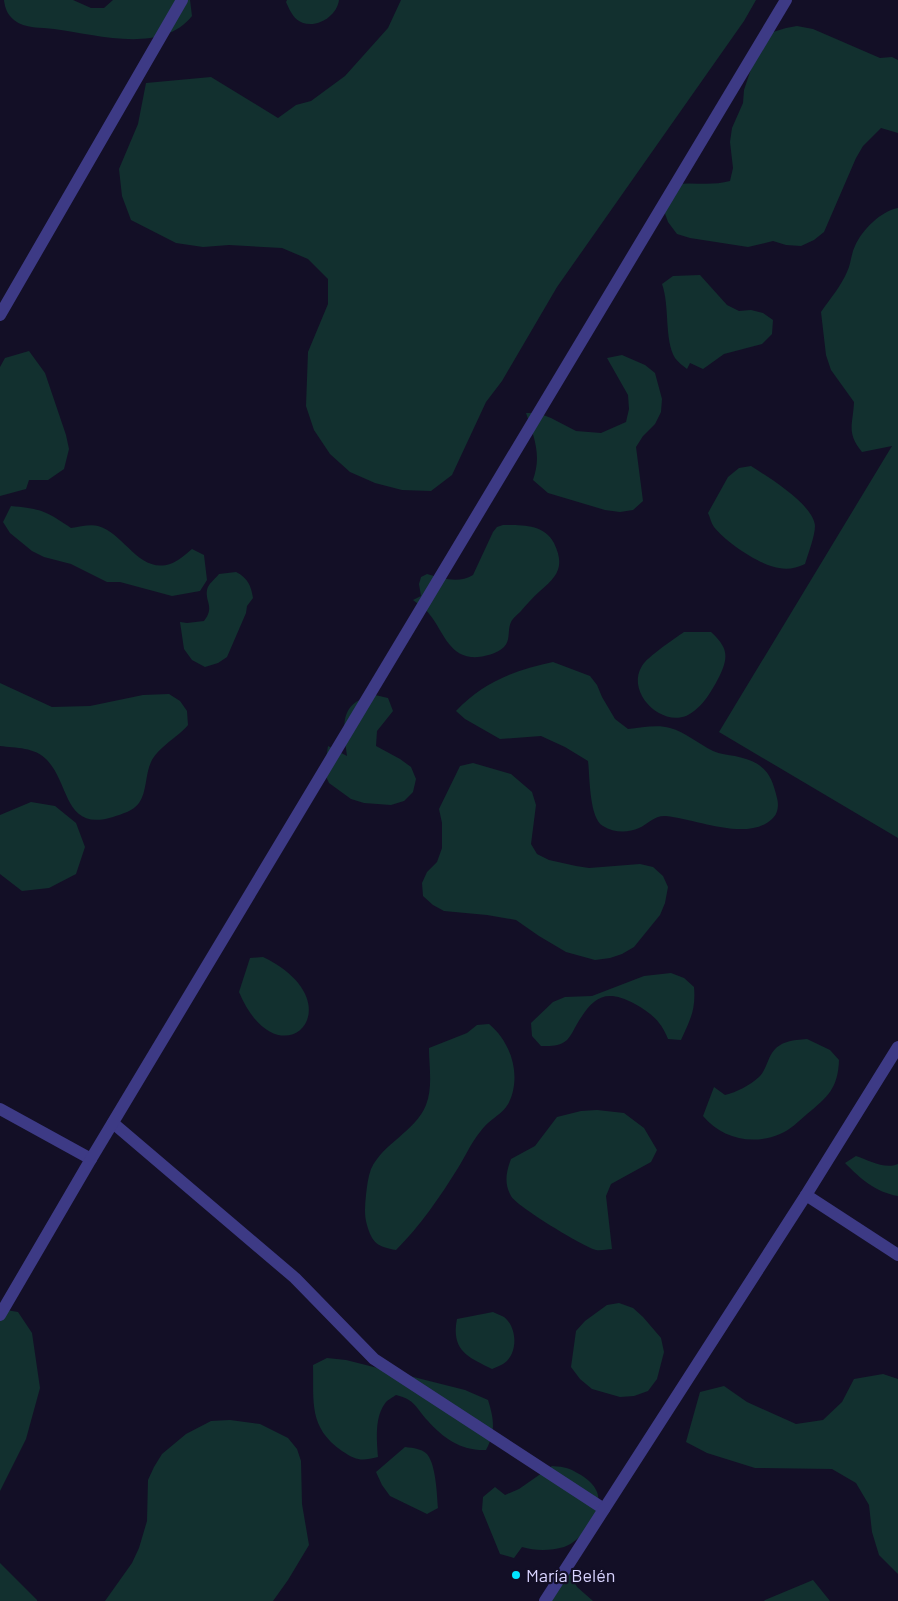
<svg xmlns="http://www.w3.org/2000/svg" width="898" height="1601" font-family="Barlow,sans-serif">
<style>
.green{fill:#12302f}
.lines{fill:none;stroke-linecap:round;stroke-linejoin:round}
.minor{stroke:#3d3a85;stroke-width:12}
.poi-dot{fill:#00e5ff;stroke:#130f26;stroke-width:2}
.labels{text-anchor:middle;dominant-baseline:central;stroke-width:4.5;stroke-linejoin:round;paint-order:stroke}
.poi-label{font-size:18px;fill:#d9d4ff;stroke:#130f26;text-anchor:start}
</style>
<rect width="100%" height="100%" fill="#130f26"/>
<g class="green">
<path d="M 4,0 L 73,0 L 91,8 L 104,8 L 113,0 L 190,0 L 192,16 C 161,55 95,34 54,29 C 41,27 25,29 14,20 C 7,14 5,8 4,0 Z"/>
<path d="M 287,0 L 339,0 C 337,15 319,28 303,23 C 294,20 290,11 286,2 Z"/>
<polygon points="401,0 756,0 744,21 557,287 502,381 486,402 452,475 431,491 402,490 375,483 350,472 330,454 314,430 306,406 308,352 328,304 328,279 308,259 282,248 229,245 203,247 176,243 131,220 122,196 119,169 138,124 146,83 211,77 278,118 296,105 311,101 345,76 388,28"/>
<path d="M 797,26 L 813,29 L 880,58 L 892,57 L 898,60 L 898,133 L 881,128 L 863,146 L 856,158 L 824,232 L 814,240 L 801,246 L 786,245 L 773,241 L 748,247 L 690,238 L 677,234 L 668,222 L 663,208 L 676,184 C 694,182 712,186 730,181 L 733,168 L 730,142 L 732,128 L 743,103 L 744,90 L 752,66 L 773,32 L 786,28 Z"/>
<path d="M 898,208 L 898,838 L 719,732 L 892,446 L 862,452 C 846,432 853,425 854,402 L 831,370 L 826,355 L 821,312 C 830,299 841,286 847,272 C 851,264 851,254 855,246 C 862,230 881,211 898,208 Z"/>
<path d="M 700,275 L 727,305 L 739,311 L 751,310 L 763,313 L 773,320 L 772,334 L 762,344 L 724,354 L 703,369 L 690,363 L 687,369 C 683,366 678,362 675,358 C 664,339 670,306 662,284 L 673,276 Z"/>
<polygon points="29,351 45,373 66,435 69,449 64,469 48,480 29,480 26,489 0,496 0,367 5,358"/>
<path d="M 622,355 L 645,365 L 655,373 L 662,399 L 661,412 L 655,424 L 643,436 L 636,447 L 643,501 L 633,510 L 620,512 L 605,510 L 548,493 L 533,480 C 542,455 534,437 526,413 L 538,413 L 551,418 L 576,431 L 601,433 L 626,422 L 629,409 L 628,395 L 607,358 Z"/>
<path d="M 751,466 C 768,477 814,505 815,526 C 815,536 808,554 805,564 C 796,568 788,570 779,568 C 759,565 726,542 714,527 C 711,523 710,517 708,513 L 728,477 L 739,468 Z"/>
<path d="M 11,506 C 42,509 46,511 71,528 C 79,527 90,524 98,526 C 124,533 139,574 170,564 C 177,562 186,554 192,549 L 204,555 L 207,580 L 200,591 L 172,596 L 120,582 L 107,582 L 71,564 L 44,557 L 32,551 L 10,533 L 3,522 Z"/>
<path d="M 503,525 C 522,525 544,524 554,543 C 565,566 558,576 540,591 C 533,597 527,604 521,611 C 518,614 513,618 511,622 C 507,631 511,640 504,647 C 497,654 481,658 471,657 C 448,654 443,631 430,615 C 426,609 419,605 413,600 L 421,596 L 419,584 L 421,577 L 427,574 C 442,578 458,584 473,575 L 493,532 L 497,527 Z"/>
<path d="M 236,572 C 248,578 251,586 253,598 L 247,606 L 246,613 L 227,657 L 218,663 L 205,667 L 192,660 L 184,649 L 180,622 L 187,623 L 204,621 C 215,607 205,602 207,590 C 208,584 215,579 219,574 Z"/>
<path d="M 684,632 L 711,632 C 726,646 730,655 720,675 C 713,689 702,709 686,716 C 659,726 626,691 642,666 C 647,657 674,639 684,632 Z"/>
<path d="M 553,662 L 590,676 L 597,685 L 602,697 L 615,719 L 628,729 C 641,728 657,724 670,728 C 685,732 699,744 713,751 C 720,754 728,755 735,756 C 763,762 771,772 777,798 C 779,805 778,814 772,819 C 747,842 697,819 666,816 C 655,815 648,824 639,828 C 628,833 614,833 603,826 C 589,818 590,777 588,761 L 565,747 L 541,736 L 500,739 L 465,719 L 456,711 C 483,682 515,670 553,662 Z"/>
<path d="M 0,683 L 52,707 L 90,706 L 143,695 L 169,694 L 180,701 L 187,711 L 188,725 C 177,738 158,747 151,762 C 145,775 147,792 139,803 C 133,811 122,814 113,817 C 64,832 70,784 47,760 C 35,747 16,748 0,746 Z"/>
<path d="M 375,695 L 388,698 L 393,711 L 377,731 L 376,746 L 400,759 L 411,767 L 416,779 L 413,792 L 404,801 L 391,805 L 364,803 L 351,799 L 329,783 L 324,772 L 328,746 L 347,756 C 343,726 338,702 375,695 Z"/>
<polygon points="473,763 511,774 532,792 536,805 531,844 537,854 549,860 576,866 589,868 640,864 653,867 663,876 668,887 665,903 660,915 634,947 622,954 610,958 595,960 566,952 539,936 516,920 487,915 444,911 433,905 423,896 422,883 427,872 437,862 442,848 442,823 439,809 460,766"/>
<polygon points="31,802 55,806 76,823 85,847 76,874 49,888 22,891 0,874 0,815"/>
<path d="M 263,957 C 360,1004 279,1087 239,992 L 250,958 Z"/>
<path d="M 671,973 L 684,978 L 694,987 C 696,1010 690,1020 681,1040 L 668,1039 C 661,1021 651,1013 635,1004 C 605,988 593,997 577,1024 C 574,1029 571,1036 567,1040 C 559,1047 550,1046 541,1046 L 532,1036 L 531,1023 L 553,1002 L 565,997 L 592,996 L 644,976 Z"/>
<path d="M 489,1024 C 506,1038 517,1062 514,1085 C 510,1115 494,1113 480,1132 C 471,1143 465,1157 458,1168 C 440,1197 420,1226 396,1250 C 378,1247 372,1243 367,1225 C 364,1215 365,1205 366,1195 C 367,1186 368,1177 371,1169 C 383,1143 415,1132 426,1105 C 433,1088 429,1066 429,1048 L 467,1033 L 477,1025 Z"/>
<path d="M 807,1039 L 830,1050 L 839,1060 C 838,1088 828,1097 807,1114 C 799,1121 790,1130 780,1134 C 752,1146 721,1138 703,1116 L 714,1087 L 725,1095 C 737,1092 749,1086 759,1077 C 766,1070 767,1061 772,1053 C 780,1041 793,1040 807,1039 Z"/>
<path d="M 597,1110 L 624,1113 L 644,1128 L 657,1150 L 651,1162 L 611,1184 L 606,1196 L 612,1249 C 607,1249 601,1251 596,1250 C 584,1247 516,1206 511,1196 C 504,1184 506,1172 511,1159 L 535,1146 L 557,1117 L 581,1111 Z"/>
<path d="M 856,1156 C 868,1160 885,1170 898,1164 L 898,1196 C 875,1192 861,1179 845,1163 Z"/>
<polygon points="619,1303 633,1308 643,1317 661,1338 664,1352 657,1379 648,1391 634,1396 620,1397 592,1389 580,1379 571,1367 576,1331 585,1321 607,1305"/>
<polygon points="0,1309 18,1312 32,1333 40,1388 26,1439 0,1491"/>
<path d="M 493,1312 C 496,1314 501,1315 504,1317 C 518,1328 518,1355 503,1364 C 500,1366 496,1367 492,1369 C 467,1357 451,1350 457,1319 Z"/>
<path d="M 327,1358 L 346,1360 L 465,1390 L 488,1400 C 494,1419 496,1432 486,1450 C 462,1451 444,1439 428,1421 C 415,1407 416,1400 396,1395 C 393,1397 388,1400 386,1402 C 374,1417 377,1440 378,1457 C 362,1461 357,1461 342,1451 C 308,1427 314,1402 313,1365 Z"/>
<polygon points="883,1374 898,1379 898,1574 879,1555 872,1532 869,1505 856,1483 832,1469 755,1468 707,1453 686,1442 700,1392 724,1386 747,1402 796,1424 823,1420 842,1402 854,1379"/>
<polygon points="230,1420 260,1424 288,1438 297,1449 301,1461 302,1504 309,1545 288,1580 273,1601 105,1601 132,1563 139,1548 147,1521 148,1480 154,1467 162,1454 186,1434 211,1421"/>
<path d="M 405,1447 C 414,1448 425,1449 429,1457 C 436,1469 437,1495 438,1508 L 427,1514 L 390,1496 L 382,1485 L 376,1472 Z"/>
<path d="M 552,1466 C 566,1467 569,1468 581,1475 C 587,1479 594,1484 597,1492 C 604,1510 582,1541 564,1547 C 550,1551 535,1551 522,1547 L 514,1558 L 500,1554 L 482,1510 L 483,1497 L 495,1487 L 505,1495 L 519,1489 Z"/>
<polygon points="0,1563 37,1600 37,1601 0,1601"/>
<polygon points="565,1565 577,1587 593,1601 549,1601"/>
<polygon points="813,1580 830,1601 764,1601 765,1600"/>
</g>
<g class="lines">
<g class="minor">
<polyline points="0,315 182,0"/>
<polyline points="0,1109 91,1159"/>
<polyline points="113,1123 295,1278 374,1359 604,1509"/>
<polyline points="806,1195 898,1255"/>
<polyline points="0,1315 91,1159 786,0"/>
<polyline points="545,1601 806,1195 898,1047"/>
</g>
</g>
<circle class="poi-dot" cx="516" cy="1575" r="5"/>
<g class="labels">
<g class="poi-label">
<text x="526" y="1575">María Belén</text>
</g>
</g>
</svg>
